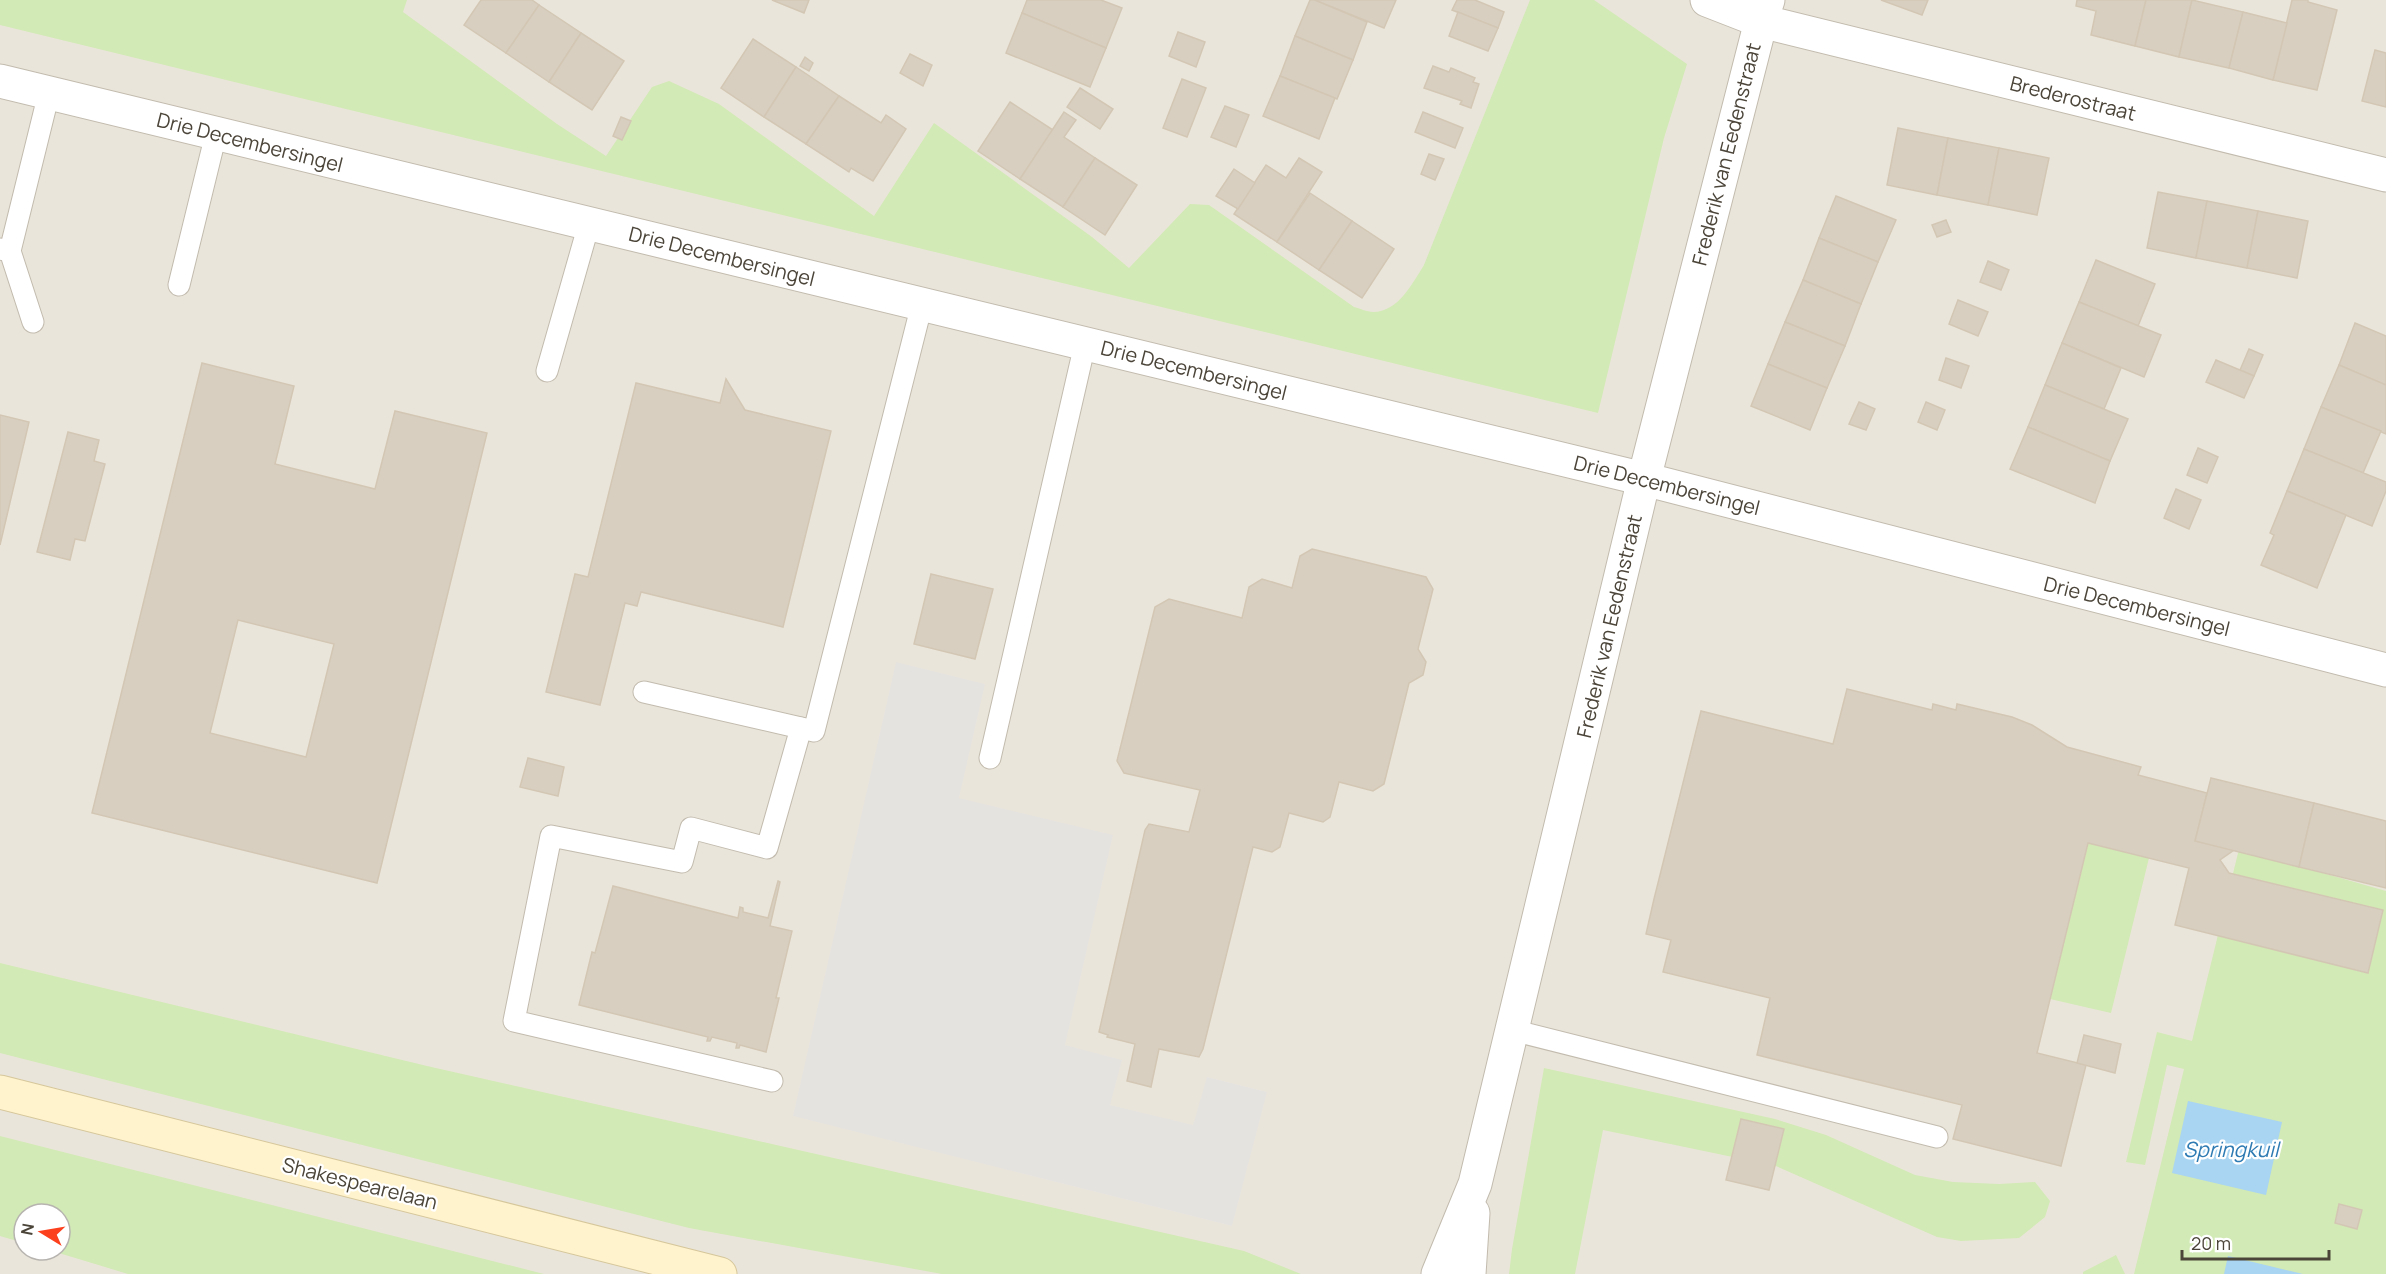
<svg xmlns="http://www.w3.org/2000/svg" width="2386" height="1274" font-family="Manrope,sans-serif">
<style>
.residential{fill:#eae5da;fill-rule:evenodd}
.green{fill:#d2eab5}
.parking{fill:#e5e3e0}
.water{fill:#a9d4f2}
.building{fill:#d8cfc1;stroke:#d3c7b4;stroke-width:1.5;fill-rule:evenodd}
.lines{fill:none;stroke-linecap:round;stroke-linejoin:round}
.lane-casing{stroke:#c2bbae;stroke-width:23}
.street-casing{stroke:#c2bbae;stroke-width:35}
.secondary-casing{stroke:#d6c79b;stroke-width:35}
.lane{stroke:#fff;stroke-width:21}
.street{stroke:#fff;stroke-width:33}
.secondary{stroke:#fff3cd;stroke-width:33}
.labels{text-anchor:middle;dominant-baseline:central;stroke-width:4.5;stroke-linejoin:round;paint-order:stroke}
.street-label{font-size:20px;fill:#4b4439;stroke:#fff}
.water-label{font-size:21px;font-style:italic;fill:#2e7ab2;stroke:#fff}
</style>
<rect width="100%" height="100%" fill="#f6f3ec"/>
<path class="residential" d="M 0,0 L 2386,0 L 2386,1274 L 0,1274 ZM 24,1214 L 60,1214 L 60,1250 L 24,1250 Z"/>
<g class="green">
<path d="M 0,0 L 407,0 L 403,12 L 557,124 L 606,156 L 652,87 L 669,81 L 719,104 L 874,216 L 934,123 L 1092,237 L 1129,268 L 1190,204 L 1209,205 L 1354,307 C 1359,308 1367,312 1373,312 C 1398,312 1412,284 1424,265 L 1530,0 L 1594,0 L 1687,64 L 1664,138 L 1598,413 L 0,25 Z"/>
<polygon points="2088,843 2149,858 2111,1013 2050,999"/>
<polygon points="2239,849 2386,891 2386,1274 2134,1274 2184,1069 2167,1065 2145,1165 2126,1162 2157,1032 2192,1041"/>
<polygon points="0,963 427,1066 1244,1251 1301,1274 942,1274 689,1228 0,1053"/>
<polygon points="1544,1068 1775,1119 1826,1135 1915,1175 1953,1182 1999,1184 2035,1182 2050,1201 2045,1217 2019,1238 1961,1241 1937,1237 1776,1166 1603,1130 1575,1274 1509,1274 1512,1249"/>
<polygon points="0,1136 544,1274 128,1274 49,1250 60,1250 60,1214 24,1214 24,1243 0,1236"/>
<polygon points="2116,1255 2125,1274 2083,1274 2083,1272"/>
</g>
<polygon class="parking" points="896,662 985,684 959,798 1113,835 1065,1045 1122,1060 1110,1105 1193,1125 1207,1077 1267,1092 1232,1226 793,1116"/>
<g class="water">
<polygon points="2188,1101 2282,1122 2266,1195 2172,1173"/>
<polygon points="2228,1256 2303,1274 2224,1274"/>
</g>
<g class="building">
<polygon points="481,0 532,0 539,5 506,53 464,25"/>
<polygon points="772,0 809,0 804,13"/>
<polygon points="1027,0 1101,0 1122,8 1106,48 1022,13"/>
<polygon points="1310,0 1315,0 1367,22 1353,60 1295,36"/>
<polygon points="1315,0 1396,0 1384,28"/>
<polygon points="1457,0 1475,0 1504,12 1498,28 1452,10"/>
<polygon points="1881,0 1928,0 1922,15"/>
<polygon points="2077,0 2146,0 2135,46 2091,35 2096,11 2076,6"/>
<polygon points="2146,0 2192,0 2179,57 2135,46"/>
<polygon points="2192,0 2243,12 2229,68 2179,57"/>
<polygon points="2292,0 2308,0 2308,2 2337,10 2317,90 2273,80"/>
<polygon points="539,5 581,33 549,82 506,53"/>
<polygon points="1458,12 1498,28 1488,51 1449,36"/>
<polygon points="2243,12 2287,23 2273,80 2229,68"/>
<polygon points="1022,13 1106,48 1090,87 1006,53"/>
<polygon points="1178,32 1205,42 1196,67 1169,56"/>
<polygon points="581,33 624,61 592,110 549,82"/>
<polygon points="1295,36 1353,60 1337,99 1280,76"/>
<polygon points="753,39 796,67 764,117 721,88"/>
<polygon points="2375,50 2386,53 2386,107 2362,101"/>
<polygon points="910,54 932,65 923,86 900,73"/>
<polygon points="805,57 813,63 809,71 800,66"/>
<polygon points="1433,66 1449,72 1451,68 1475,78 1473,82 1479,84 1471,108 1460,104 1462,101 1424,88"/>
<polygon points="796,67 839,96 806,144 764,117"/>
<polygon points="1280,76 1335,98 1319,139 1263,116"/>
<polygon points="1182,79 1206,88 1187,137 1163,128"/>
<polygon points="1080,88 1113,109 1100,129 1067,107"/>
<polygon points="839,96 881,123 886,115 906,129 873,181 851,168 849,172 806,144"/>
<polygon points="1010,102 1053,130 1020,179 978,151"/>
<polygon points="1225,106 1249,115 1236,147 1211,137"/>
<polygon points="1064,112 1076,120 1064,137 1095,158 1063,207 1020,179"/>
<polygon points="1423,112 1463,128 1455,148 1415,132"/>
<polygon points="621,117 631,121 622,140 613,136"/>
<polygon points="1898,128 1948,138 1937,195 1887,185"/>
<polygon points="1948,138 1999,148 1988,205 1937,195"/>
<polygon points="1999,148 2049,158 2037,215 1988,205"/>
<polygon points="1429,154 1444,159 1435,180 1421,174"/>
<polygon points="1095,158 1137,185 1105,235 1063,207"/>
<polygon points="1299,158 1322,172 1277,242 1234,214 1266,165 1286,178"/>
<polygon points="1234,169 1255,183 1238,209 1216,196"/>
<polygon points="2158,192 2207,201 2196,258 2147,248"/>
<polygon points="1310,193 1352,221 1319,270 1277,242"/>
<polygon points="1836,196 1896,220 1878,262 1819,238"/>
<polygon points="2207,201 2258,211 2247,268 2196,258"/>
<polygon points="2258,211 2308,221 2297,278 2247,268"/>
<polygon points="1946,220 1951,232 1937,237 1932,225"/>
<polygon points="1352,221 1394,249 1362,298 1319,270"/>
<polygon points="1819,238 1878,262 1861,304 1803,280"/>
<polygon points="2096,260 2155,284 2138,326 2079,302"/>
<polygon points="1988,261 2009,270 2001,290 1980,282"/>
<polygon points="1803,280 1861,304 1845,346 1785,322"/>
<polygon points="1958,300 1988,312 1978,336 1949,324"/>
<polygon points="2079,302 2161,335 2144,377 2062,343"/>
<polygon points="1785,322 1845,346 1827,388 1768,364"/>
<polygon points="2355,323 2386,336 2386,385 2339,365"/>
<polygon points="2062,343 2121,368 2104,409 2045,385"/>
<polygon points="2249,349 2263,355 2254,376 2240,370"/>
<polygon points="1946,358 1969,366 1961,388 1939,380"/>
<polygon points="2216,360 2254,376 2244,398 2206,382"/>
<path d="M 202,363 L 294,386 L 275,464 L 375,489 L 395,411 L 487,433 L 377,883 L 92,813 ZM 238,620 L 334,644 L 306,757 L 210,733 Z"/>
<polygon points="1768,364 1827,388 1810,430 1751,406"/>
<polygon points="2339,365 2386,385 2386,434 2321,407"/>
<polygon points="726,379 745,410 831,431 783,627 641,592 637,606 625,603 600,705 546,692 575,574 588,577 636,383 720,403"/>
<polygon points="2045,385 2128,419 2110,461 2028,427"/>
<polygon points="1859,402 1875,409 1866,430 1849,424"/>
<polygon points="1926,402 1945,410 1937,430 1918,422"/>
<polygon points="2321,407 2381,431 2363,473 2304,449"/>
<polygon points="0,415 29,422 0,545"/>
<polygon points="2028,427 2110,461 2095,503 2010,469"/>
<polygon points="68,432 99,440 94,461 105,464 85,541 75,539 70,560 37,552"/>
<polygon points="2198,448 2218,457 2207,483 2187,475"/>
<polygon points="2304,449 2386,482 2386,491 2372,526 2287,491"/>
<polygon points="2176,489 2201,500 2189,529 2164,518"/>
<polygon points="2287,491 2346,515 2317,588 2261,565 2274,535 2270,533"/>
<polygon points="1312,549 1426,577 1433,589 1418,649 1426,662 1423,675 1409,683 1384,784 1373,791 1339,782 1330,817 1323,822 1289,813 1280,847 1272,852 1253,847 1203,1049 1199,1057 1159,1049 1151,1087 1127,1081 1135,1044 1107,1037 1108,1035 1099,1032 1145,830 1149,824 1189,832 1200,790 1124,773 1117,761 1155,607 1169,599 1242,618 1249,587 1262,579 1292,588 1300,556"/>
<polygon points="931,574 993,589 975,659 914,644"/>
<polygon points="1847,689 1932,710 1933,704 1956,710 1957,704 2012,717 2032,725 2067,747 2141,767 2138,775 2207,793 2195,841 2234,850 2220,860 2229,873 2383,910 2368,973 2175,925 2189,868 2088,843 2037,1053 2086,1065 2061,1166 1953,1139 1962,1105 1757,1055 1770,998 1663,972 1671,940 1646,934 1654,899 1701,711 1833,744"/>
<polygon points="528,758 564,767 558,796 520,787"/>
<polygon points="2211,778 2314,803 2299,867 2195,841"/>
<polygon points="2314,803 2386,821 2386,888 2299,867"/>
<polygon points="778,881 780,882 770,926 792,931 776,998 779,998 766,1052 740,1045 739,1048 736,1048 737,1043 712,1037 710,1041 707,1041 708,1037 579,1005 592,952 595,953 613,886 738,918 740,907 743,908 743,912 768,918"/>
<polygon points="2084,1035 2121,1044 2115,1073 2077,1063"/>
<polygon points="1741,1119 1784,1129 1769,1190 1726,1180"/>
<polygon points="2339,1204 2362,1210 2357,1229 2335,1223"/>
</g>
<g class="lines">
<defs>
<g id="lane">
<polyline points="0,249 10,251 33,322"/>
<polyline points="10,251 49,93"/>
<polyline points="179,285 216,134"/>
<polyline points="547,371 589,224"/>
<polyline points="644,692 814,731 922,304"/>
<polyline points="990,758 1085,344"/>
<polyline points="1512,1030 1937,1137"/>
<polyline points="772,1081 514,1021 551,836 682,862 691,828 767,848 801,728"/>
</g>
<g id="street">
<polyline points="1707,0 1761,21 2386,175"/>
<polyline points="0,81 1644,479 2386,670"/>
<polyline points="1438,1274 1475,1184 1644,479 1761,21 1768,0"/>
<polyline points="1469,1274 1473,1213"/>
</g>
<polyline id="secondary" points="0,1092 720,1274"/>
</defs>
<use href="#lane" class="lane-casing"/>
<use href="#street" class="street-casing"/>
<use href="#secondary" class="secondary-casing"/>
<use href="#lane" class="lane"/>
<use href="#street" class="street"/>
<use href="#secondary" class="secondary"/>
</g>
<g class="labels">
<g class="street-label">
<text transform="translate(2073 98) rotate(14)">Brederostraat</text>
<text transform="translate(250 142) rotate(14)">Drie Decembersingel</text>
<text transform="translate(1726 154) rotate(-76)">Frederik van Eedenstraat</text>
<text transform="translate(722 256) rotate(14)">Drie Decembersingel</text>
<text transform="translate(1194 370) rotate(14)">Drie Decembersingel</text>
<text transform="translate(1667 485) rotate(14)">Drie Decembersingel</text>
<text transform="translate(2137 606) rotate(14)">Drie Decembersingel</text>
<text transform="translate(1609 626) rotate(-77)">Frederik van Eedenstraat</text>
<text transform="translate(360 1183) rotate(14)">Shakespearelaan</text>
</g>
<g class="water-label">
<text x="2231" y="1149">Springkuil</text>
</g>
</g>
<g transform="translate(42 1232) rotate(281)"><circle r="28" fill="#ffffff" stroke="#b7b4b0" stroke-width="1.5"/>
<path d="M0-4.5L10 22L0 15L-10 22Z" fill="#fc3f1d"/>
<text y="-9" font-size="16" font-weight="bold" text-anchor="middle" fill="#4b4439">N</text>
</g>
<path d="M2182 1250v9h147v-9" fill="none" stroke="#4b4439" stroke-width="3"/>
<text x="2191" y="1250" font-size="18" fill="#4b4439" stroke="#ffffff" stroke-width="4.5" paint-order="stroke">20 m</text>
</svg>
